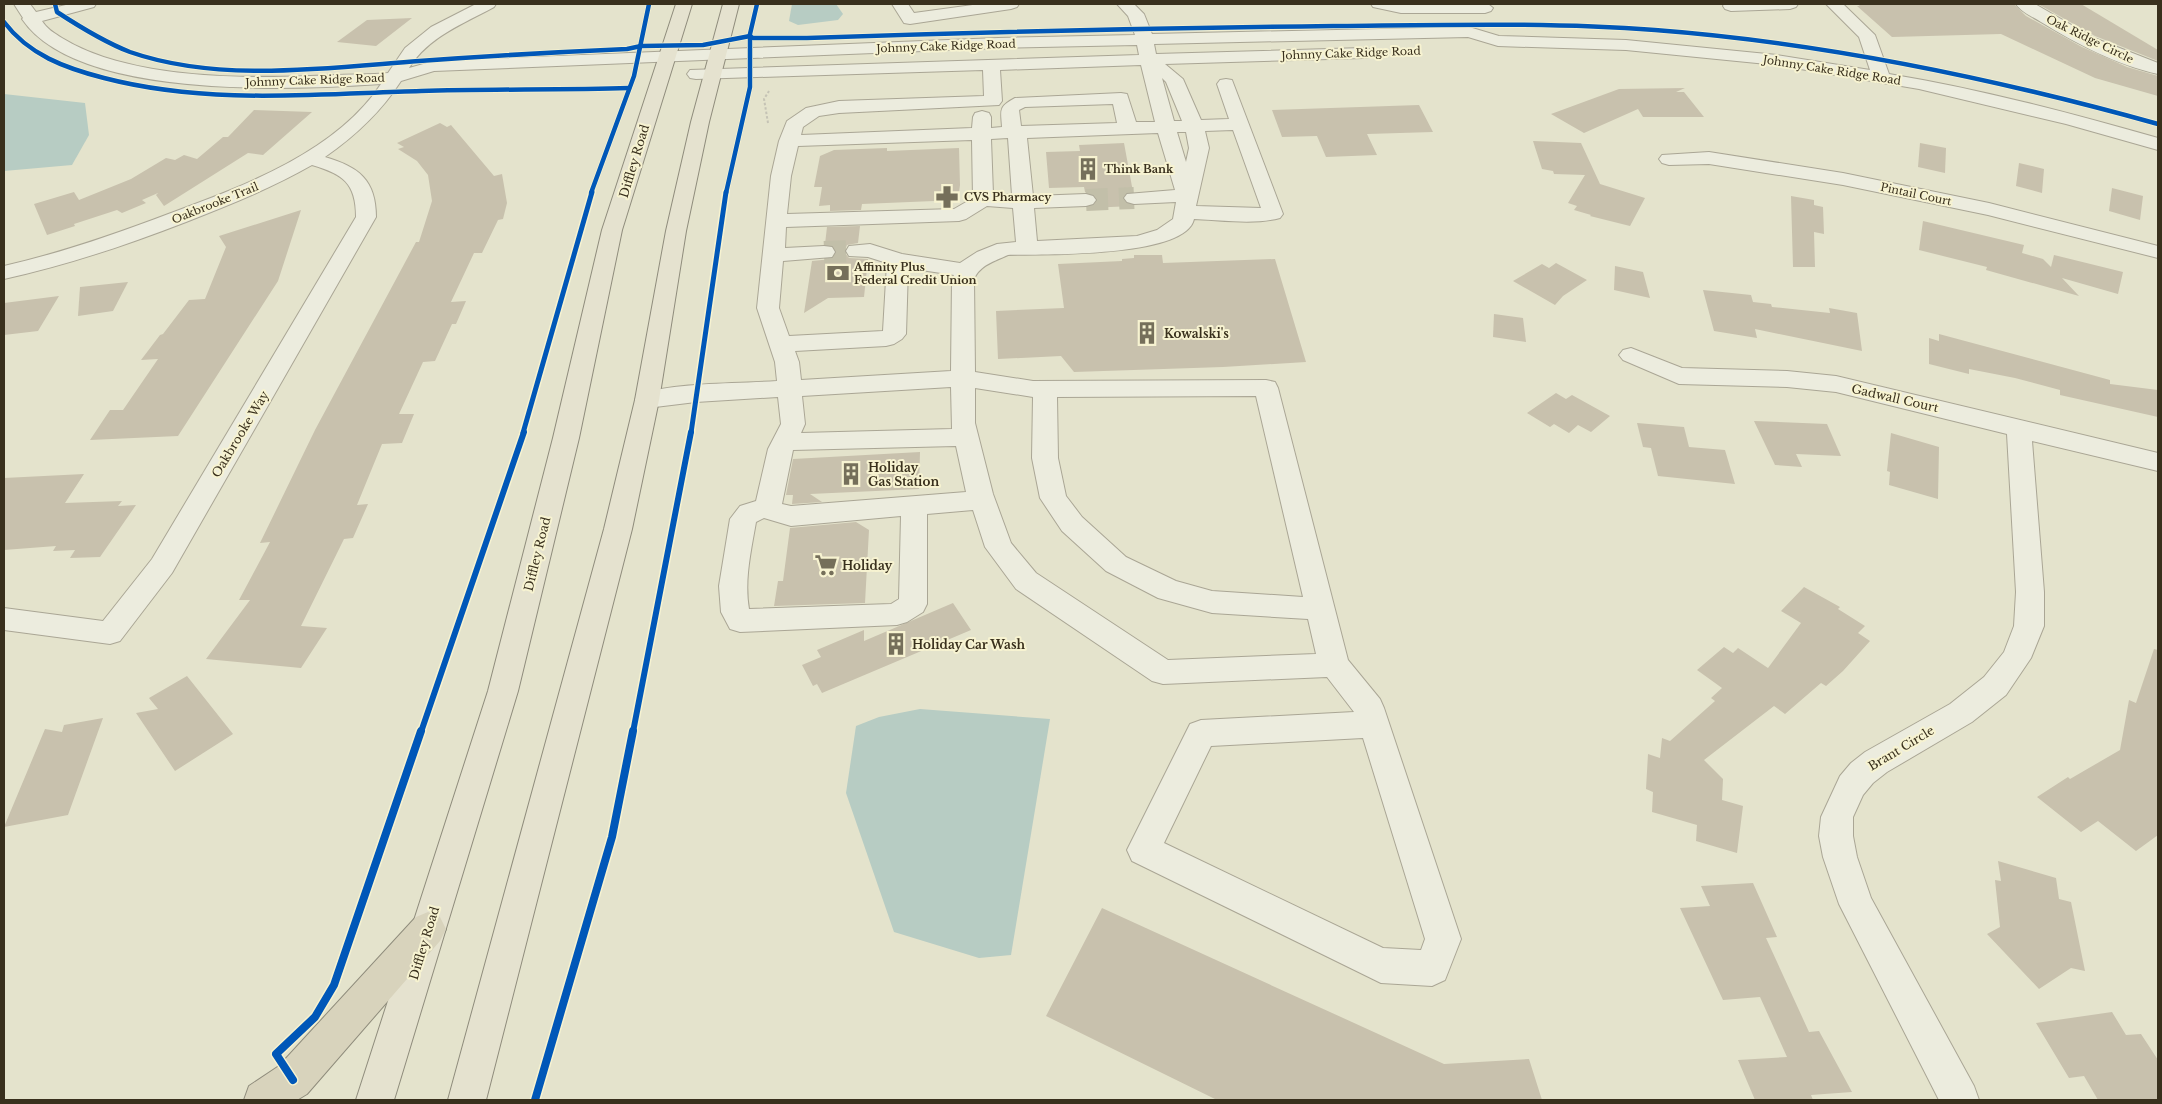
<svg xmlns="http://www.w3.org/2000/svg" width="2162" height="1104" font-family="'Libre Baskerville',serif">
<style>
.water{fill:#b7ccc3}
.building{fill:#c8c1ad}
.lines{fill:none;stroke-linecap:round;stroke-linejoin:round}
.minor-tunnel{stroke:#c2bfa9;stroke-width:22;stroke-dasharray:22 11;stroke-linecap:butt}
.minor-casing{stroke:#aaa695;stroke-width:2}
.major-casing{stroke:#8f8c7c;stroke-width:2}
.highway-casing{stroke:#8f8c7c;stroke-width:2}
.path{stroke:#c5c3b5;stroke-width:2;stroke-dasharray:2.5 2;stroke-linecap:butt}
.minor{fill:#ececde;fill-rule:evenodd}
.major{fill:#e5e2cf;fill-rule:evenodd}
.highway{fill:#d8d3bc;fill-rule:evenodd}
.cycleway-far3-casing{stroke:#f7f3d1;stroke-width:6}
.cycleway-far2-casing{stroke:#f7f3d1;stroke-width:8}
.cycleway-far1-casing{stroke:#f7f3d1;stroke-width:9}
.cycleway-casing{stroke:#f7f3d1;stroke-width:11}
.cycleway-far3{stroke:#0057b8;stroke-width:4.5}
.cycleway-far2{stroke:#0057b8;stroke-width:5}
.cycleway-far1{stroke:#0057b8;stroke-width:6}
.cycleway{stroke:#0057b8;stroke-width:8}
.labels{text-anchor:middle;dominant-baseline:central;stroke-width:4;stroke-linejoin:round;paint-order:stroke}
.far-street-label{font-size:11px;fill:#39301d;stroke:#f7f3d1}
.far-poi-label{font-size:11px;font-weight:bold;fill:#39301d;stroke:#f7f3d1;text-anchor:start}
.street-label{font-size:12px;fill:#39301d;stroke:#f7f3d1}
.poi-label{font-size:12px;font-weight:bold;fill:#39301d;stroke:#f7f3d1;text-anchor:start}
</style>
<rect width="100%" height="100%" fill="#e4e3cc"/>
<g class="water">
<polygon points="792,4 836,4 843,14 838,20 798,25 789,21"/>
<polygon points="4,94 85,103 89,135 72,165 4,171"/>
<polygon points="920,709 1050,719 1011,955 979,958 894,932 846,793 856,726 879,717"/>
</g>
<g class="building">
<polygon points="1857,4 2014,4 2026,16 2082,47 2127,67 2158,76 2158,96 2095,78 2001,34 1892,37 1857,6 1860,6"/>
<polygon points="2038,4 2081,4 2158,50 2158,61 2095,36"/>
<polygon points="412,18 376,46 337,42 367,20"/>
<polygon points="1685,88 1676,92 1684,92 1704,117 1643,117 1638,109 1584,133 1551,114 1619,89"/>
<polygon points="1419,105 1433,132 1367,134 1377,155 1326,157 1317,136 1282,137 1272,110"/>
<polygon points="254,110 312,112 263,155 248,153 164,206 156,195 158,193 142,200 146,203 122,213 117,210 74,224 75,226 47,235 34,204 74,192 79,200 131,179 166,158 175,160 184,155 197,159 223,137 228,137"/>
<polygon points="440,123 447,127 451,125 494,176 502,174 507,203 503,219 498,220 482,253 474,253 451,302 466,301 456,324 452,324 435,361 423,362 399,414 414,414 402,443 382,444 357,505 368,504 353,538 344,539 301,626 327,628 301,668 206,659 250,600 239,600 270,542 260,543 315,430 416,242 419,242 432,201 428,175 417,161 398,149 404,147 397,143"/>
<polygon points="1533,141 1581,143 1600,184 1645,198 1630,226 1590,216 1591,215 1574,210 1577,206 1568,203 1585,175 1554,174 1553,171 1542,169"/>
<polygon points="1124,143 1133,192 1126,193 1122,198 1126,203 1133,206 1088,208 1094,205 1098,200 1094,194 1085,192 1084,187 1049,188 1046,152 1080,151 1079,145"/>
<polygon points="1920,143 1946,148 1945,173 1918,167"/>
<polygon points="887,148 887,151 959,148 960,185 958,200 862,204 861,210 830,211 830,205 819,206 822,187 814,187 820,156 834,150"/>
<polygon points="2019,163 2044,169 2042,193 2016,186"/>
<polygon points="2112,188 2143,196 2140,220 2109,211"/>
<polygon points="1791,196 1814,200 1814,205 1823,207 1824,234 1814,232 1815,267 1793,267"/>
<polygon points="301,210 278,281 178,436 90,440 110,410 123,410 158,359 141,360 160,335 163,334 189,300 205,299 226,247 219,236"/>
<polygon points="1923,221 2024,245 2022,253 2043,259 2051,267 2054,255 2123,272 2118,294 2062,278 2079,296 1986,270 1987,267 1919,250"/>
<polygon points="860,226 858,243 847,245 844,252 849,258 868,259 864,297 828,298 804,313 812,261 832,259 837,253 834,246 825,244 827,227"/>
<polygon points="1134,255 1162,255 1163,263 1275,259 1306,362 1223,367 1074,372 1061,356 998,359 996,311 1064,308 1058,264 1122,261 1122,259 1134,258"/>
<polygon points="1556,263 1587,280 1563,296 1555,305 1513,281 1542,264 1549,268"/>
<polygon points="1615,266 1643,272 1650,298 1614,290"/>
<polygon points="128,282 113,311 78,316 80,287"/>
<polygon points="1703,290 1751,295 1753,302 1771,304 1772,307 1830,313 1829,308 1857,313 1862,351 1755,329 1757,338 1714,331"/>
<polygon points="59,296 38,331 4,335 4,303"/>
<polygon points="1494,314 1523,318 1526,342 1493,337"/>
<polygon points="1939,334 2110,380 2110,384 2158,390 2158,417 2060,395 2060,390 2015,378 1969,369 1969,374 1929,364 1929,338 1939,341"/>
<polygon points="1556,393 1566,399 1572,395 1610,416 1591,432 1578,425 1569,433 1554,424 1550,427 1527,413"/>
<polygon points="1754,421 1827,424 1841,456 1796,454 1802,467 1775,465"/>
<polygon points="1637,423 1684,427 1689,447 1725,450 1735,484 1658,476 1651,448 1643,447"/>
<polygon points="1891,433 1939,447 1938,499 1889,485 1890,472 1887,471"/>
<polygon points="920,452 919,489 810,494 822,502 792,504 793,495 786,495 793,459"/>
<polygon points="84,474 65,503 122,501 118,506 136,505 100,557 70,558 75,550 53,551 56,546 4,550 4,478"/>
<polygon points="856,522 869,530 865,603 774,606 778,581 783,581 790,528"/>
<polygon points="1804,587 1840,607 1838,609 1865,626 1858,633 1870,641 1843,671 1826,686 1821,683 1785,714 1774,706 1704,760 1723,779 1722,800 1743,806 1737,853 1696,841 1697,825 1652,812 1653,792 1646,789 1648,754 1660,758 1662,738 1670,741 1715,701 1711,698 1722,688 1697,670 1724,647 1733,653 1738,648 1768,668 1801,623 1781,611"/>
<polygon points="953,603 971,630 822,693 817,684 813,686 802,665 821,657 817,650 864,630 864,641"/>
<polygon points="2154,649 2158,650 2158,835 2136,851 2098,821 2081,832 2037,797 2068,777 2070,779 2120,750 2129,700 2136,703"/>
<polygon points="187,676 233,734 175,771 136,713 158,709 149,698"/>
<polygon points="103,718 68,815 4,827 45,729 62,732 64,725"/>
<polygon points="1998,861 2056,878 2059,899 2071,902 2085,971 2071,968 2039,989 1987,934 2000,927 1995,880 2001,881"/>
<polygon points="1753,883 1777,937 1766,938 1809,1032 1819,1031 1852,1092 1811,1095 1813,1100 1755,1100 1738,1060 1787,1057 1760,997 1723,1000 1680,908 1710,906 1701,886"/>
<polygon points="1102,908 1444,1064 1529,1059 1542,1100 1217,1100 1046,1016"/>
<polygon points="2112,1012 2126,1035 2141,1034 2158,1060 2158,1100 2098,1100 2084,1076 2069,1078 2036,1023"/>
</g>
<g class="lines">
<g class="minor-tunnel">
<polyline points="1086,200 1134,198"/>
<polyline points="824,252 857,251"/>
</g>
<defs>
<g id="minor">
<path d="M 14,4 L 30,4 L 36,12 L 70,4 L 96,4 L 94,7 L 42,21 C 47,29 54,33 62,38 C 132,81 253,79 335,75 C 353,74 371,75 388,73 L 405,48 L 431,27 L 476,4 L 496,4 L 494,7 C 463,24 428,37 409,68 L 434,61 L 998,38 L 1135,35 L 1128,16 L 1117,4 L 1134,4 L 1144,14 L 1152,34 L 1469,27 L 1499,36 L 1626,40 L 1777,55 L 1870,70 L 1859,37 L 1826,4 L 1843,4 L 1875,35 L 1889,74 C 1980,89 2070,113 2158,138 L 2158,150 L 2066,124 L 1919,89 L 1777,65 L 1626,50 L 1498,46 L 1468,37 L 1154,44 L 1156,54 L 1363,48 L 1369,49 L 1372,53 L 1369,57 L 1363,58 L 1165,64 L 1183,79 L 1201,120 L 1229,119 L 1217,84 L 1220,80 L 1226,79 L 1232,80 L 1283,214 L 1280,218 C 1253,225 1222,220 1194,219 C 1186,258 1041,254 1008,255 C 995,261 980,265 974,279 L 975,372 L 1033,381 L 1266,380 L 1275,382 L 1278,388 L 1348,660 L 1380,699 L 1384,708 L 1461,939 L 1445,980 L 1432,986 L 1381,983 L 1132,861 L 1127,850 L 1190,724 L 1201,720 L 1354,712 L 1327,677 L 1163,684 L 1152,681 L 1016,589 L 985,547 L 973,510 L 927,514 L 927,604 L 923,612 L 907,622 L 897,625 L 740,632 L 730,629 L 721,612 L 719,586 L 730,519 L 740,506 L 756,501 L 768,449 L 781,424 L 778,397 L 696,402 L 647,408 L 638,406 L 635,400 L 638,394 C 682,382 732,384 777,381 L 775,362 L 757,308 L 771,176 L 779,141 L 787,121 L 806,108 L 839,101 L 984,96 L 983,70 L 696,79 L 690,78 L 687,74 L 690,70 L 1139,55 L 1137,45 L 998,48 L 434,71 L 401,81 C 381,112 355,136 325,157 C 359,167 376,180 376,217 L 172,573 L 120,641 L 110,644 L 4,630 L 4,608 L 103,621 L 152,559 L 356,217 C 356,183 343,174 312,165 C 272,188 229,205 186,222 C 127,245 67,265 4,279 L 4,266 C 61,253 116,234 171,213 C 244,186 336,152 381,84 C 292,90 77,100 22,19 L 23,18 ZM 1141,65 L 1155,122 L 1136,122 L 1127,94 L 1121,93 L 1015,98 C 998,107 1001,110 1002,127 L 991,128 L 991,117 L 989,113 L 982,111 L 975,113 L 973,117 L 972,128 L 801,135 L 803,127 L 819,116 L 839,113 L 999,105 L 1002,101 L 1000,70 ZM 1162,78 L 1166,82 L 1182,121 L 1174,121 ZM 1113,104 L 1117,123 L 1021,126 L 1019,110 L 1025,107 ZM 1233,130 L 1261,208 L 1196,206 L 1209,148 L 1205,131 ZM 1177,132 L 1186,132 L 1189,148 L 1186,162 ZM 1158,133 L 1175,190 L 1127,194 L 1124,198 L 1127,202 L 1134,204 L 1176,202 L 1173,219 L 1157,230 L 1137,236 L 1037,241 L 1034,208 L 1086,206 L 1093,204 L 1096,200 L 1093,196 L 1086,194 L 1033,196 L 1027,138 ZM 1008,138 L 1012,195 L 993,194 L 991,139 ZM 972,140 L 973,198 L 954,209 L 787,214 L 791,176 L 798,146 ZM 987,206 L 1013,208 L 1016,242 L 997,244 L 977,252 L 960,263 L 902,254 L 870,244 L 849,246 L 846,251 L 849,256 L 868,257 L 887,263 L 883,331 L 789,336 L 779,308 L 783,261 L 832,257 L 835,252 L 832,247 L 824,246 L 785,248 L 786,227 L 959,221 L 966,219 ZM 908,268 L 954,275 L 952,279 L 951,371 L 801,380 L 799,362 L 795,351 L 886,346 L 894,344 L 902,339 L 906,334 ZM 951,387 L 952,429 L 801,433 L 805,424 L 802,396 ZM 975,388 L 1033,397 L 1032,458 L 1040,498 L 1062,531 L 1106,571 L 1158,598 L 1212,613 L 1308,619 L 1316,654 L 1168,660 L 1036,573 L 1011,543 L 993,494 L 975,423 ZM 1256,396 L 1303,597 L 1212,591 L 1176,581 L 1126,557 L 1082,517 L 1066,496 L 1058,458 L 1057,397 ZM 956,446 L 966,492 L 791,506 L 782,504 L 793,450 ZM 901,516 L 899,599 L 891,604 L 749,609 C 744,580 751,551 756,522 L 764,518 L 791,526 ZM 1363,738 L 1425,939 L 1421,950 L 1383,948 L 1164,843 L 1211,746 Z"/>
<polygon points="892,4 908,4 914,13 980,4 1019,4 1017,7 1011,9 910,24 904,23"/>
<polygon points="1371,4 1488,4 1493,8 1491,11 1485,13 1401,13 1373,7"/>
<polygon points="1724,4 1798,4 1796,7 1790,9 1731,11 1725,9 1723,6"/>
<path d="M 2016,4 L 2035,4 L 2094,38 L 2158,63 L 2158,74 C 2117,65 2077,44 2041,22 C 2033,17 2021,12 2016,4 Z"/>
<polygon points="1709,152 1843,173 1989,203 2158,246 2158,258 1988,215 1843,185 1709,164 1669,165 1662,163 1659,159 1662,155"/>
<polygon points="1631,348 1682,368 1787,371 1836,376 2158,453 2158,471 2032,441 2044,592 2044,626 2031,658 2006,695 1972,722 1887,772 1873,783 1863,795 1853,817 1853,836 1857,857 1871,898 1974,1086 1979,1100 1939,1100 1839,904 1823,857 1819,836 1821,817 1840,776 1851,763 1865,752 1950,704 1984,677 2004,652 2014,626 2016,592 2007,434 1836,392 1787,387 1679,384 1623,360 1619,355 1623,350"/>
</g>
<g id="major">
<polygon points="676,4 692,4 622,230 579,438 518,691 394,1100 356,1100 488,691 553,438 602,230"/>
<polygon points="723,4 739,4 709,122 686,231 659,400 632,529 486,1100 448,1100 604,529 635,400 666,231 691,122"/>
</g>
<polygon id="highway" points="428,912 440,917 446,929 440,941 307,1094 297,1100 244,1100 249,1086 279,1066 416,917"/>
</defs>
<use href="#minor" class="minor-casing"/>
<use href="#major" class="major-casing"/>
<use href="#highway" class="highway-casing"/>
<polyline class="path" points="768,123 764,99 769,91"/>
<use href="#minor" class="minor"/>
<use href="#major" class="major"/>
<use href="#highway" class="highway"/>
<defs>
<g id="cycleway-far3">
<path d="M 55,4 L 57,12 C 80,27 104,42 130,52 C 219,83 327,68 419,61 C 488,56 558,52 627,49 L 641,46 L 703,45 L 750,36 L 753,38 L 807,38 C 982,32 1158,28 1333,26 C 1440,25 1548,22 1655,30 C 1826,43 1993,78 2158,124"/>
<path d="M 4,22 C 29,55 65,68 104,78 C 208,105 315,94 421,91 C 490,89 560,90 629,88"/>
<polyline points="591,193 634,76 649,4"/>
<polyline points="726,193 750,87 750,34 757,4"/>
</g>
<g id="cycleway-far2">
<polyline points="523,433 592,192"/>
<polyline points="691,433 726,192"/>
</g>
<g id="cycleway-far1">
<polyline points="421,732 524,432"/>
<polyline points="633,732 691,432"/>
</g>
<g id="cycleway">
<polyline points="293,1080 276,1054 315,1017 334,985 421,731"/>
<polyline points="535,1100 612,837 633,731"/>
</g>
</defs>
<use href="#cycleway-far3" class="cycleway-far3-casing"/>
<use href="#cycleway-far2" class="cycleway-far2-casing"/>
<use href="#cycleway-far1" class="cycleway-far1-casing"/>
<use href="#cycleway" class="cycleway-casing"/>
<use href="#cycleway-far3" class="cycleway-far3"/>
<use href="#cycleway-far2" class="cycleway-far2"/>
<use href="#cycleway-far1" class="cycleway-far1"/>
<use href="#cycleway" class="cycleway"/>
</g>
<defs>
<symbol id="building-bare" viewBox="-9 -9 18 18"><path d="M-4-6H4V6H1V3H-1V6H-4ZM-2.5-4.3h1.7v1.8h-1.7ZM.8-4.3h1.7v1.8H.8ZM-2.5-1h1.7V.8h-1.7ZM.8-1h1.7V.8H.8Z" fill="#756f5a" stroke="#f7f3d1" stroke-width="2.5" paint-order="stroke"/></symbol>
<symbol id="pharmacy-bare" viewBox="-9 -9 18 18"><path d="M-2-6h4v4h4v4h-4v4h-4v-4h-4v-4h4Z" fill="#756f5a" stroke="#f7f3d1" stroke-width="2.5" paint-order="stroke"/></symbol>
<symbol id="bank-bare" viewBox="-9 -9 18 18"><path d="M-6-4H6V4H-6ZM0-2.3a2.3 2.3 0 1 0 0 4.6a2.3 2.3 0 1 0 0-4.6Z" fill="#756f5a" stroke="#f7f3d1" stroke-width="2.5" paint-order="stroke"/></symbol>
<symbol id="supermarket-bare" viewBox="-9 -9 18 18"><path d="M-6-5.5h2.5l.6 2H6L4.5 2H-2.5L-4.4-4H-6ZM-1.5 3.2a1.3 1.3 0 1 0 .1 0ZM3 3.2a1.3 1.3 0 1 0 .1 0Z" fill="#756f5a" stroke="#f7f3d1" stroke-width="2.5" paint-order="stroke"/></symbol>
</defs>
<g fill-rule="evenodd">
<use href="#building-bare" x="1072" y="153" width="32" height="32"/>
<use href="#pharmacy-bare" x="931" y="181" width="32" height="32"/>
<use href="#bank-bare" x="822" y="257" width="32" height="32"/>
<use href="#building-bare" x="1131" y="317" width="32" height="32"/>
<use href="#building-bare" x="835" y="458" width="32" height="32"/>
<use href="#supermarket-bare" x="810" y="549" width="32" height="32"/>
<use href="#building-bare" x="880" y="628" width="32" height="32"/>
</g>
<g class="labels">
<g class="far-street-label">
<text transform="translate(2090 39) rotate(26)">Oak Ridge Circle</text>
<text transform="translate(946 46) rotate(-2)">Johnny Cake Ridge Road</text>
<text transform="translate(1351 53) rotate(-2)">Johnny Cake Ridge Road</text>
<text transform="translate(1832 70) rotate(9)">Johnny Cake Ridge Road</text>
<text transform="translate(315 80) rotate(-2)">Johnny Cake Ridge Road</text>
<text transform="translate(1916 194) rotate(12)">Pintail Court</text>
<text transform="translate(215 203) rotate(-22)">Oakbrooke Trail</text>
</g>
<g class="far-poi-label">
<text x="1104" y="169">Think Bank</text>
<text x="964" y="197">CVS Pharmacy</text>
<text x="854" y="267">Affinity Plus<tspan x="854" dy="13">Federal Credit Union</tspan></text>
</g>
<g class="street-label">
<text transform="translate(634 161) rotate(-73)">Diffley Road</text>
<text transform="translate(1895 398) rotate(13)">Gadwall Court</text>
<text transform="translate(240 434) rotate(-59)">Oakbrooke Way</text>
<text transform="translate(537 554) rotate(-76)">Diffley Road</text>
<text transform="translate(1901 748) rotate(-31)">Brant Circle</text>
<text transform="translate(424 943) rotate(-73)">Diffley Road</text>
</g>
<g class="poi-label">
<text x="1164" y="333">Kowalski's</text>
<text x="868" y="467">Holiday<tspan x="868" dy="14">Gas Station</tspan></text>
<text x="842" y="565">Holiday</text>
<text x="912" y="644">Holiday Car Wash</text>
</g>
</g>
<rect width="2162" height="1104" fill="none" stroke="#39301d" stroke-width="10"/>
</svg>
